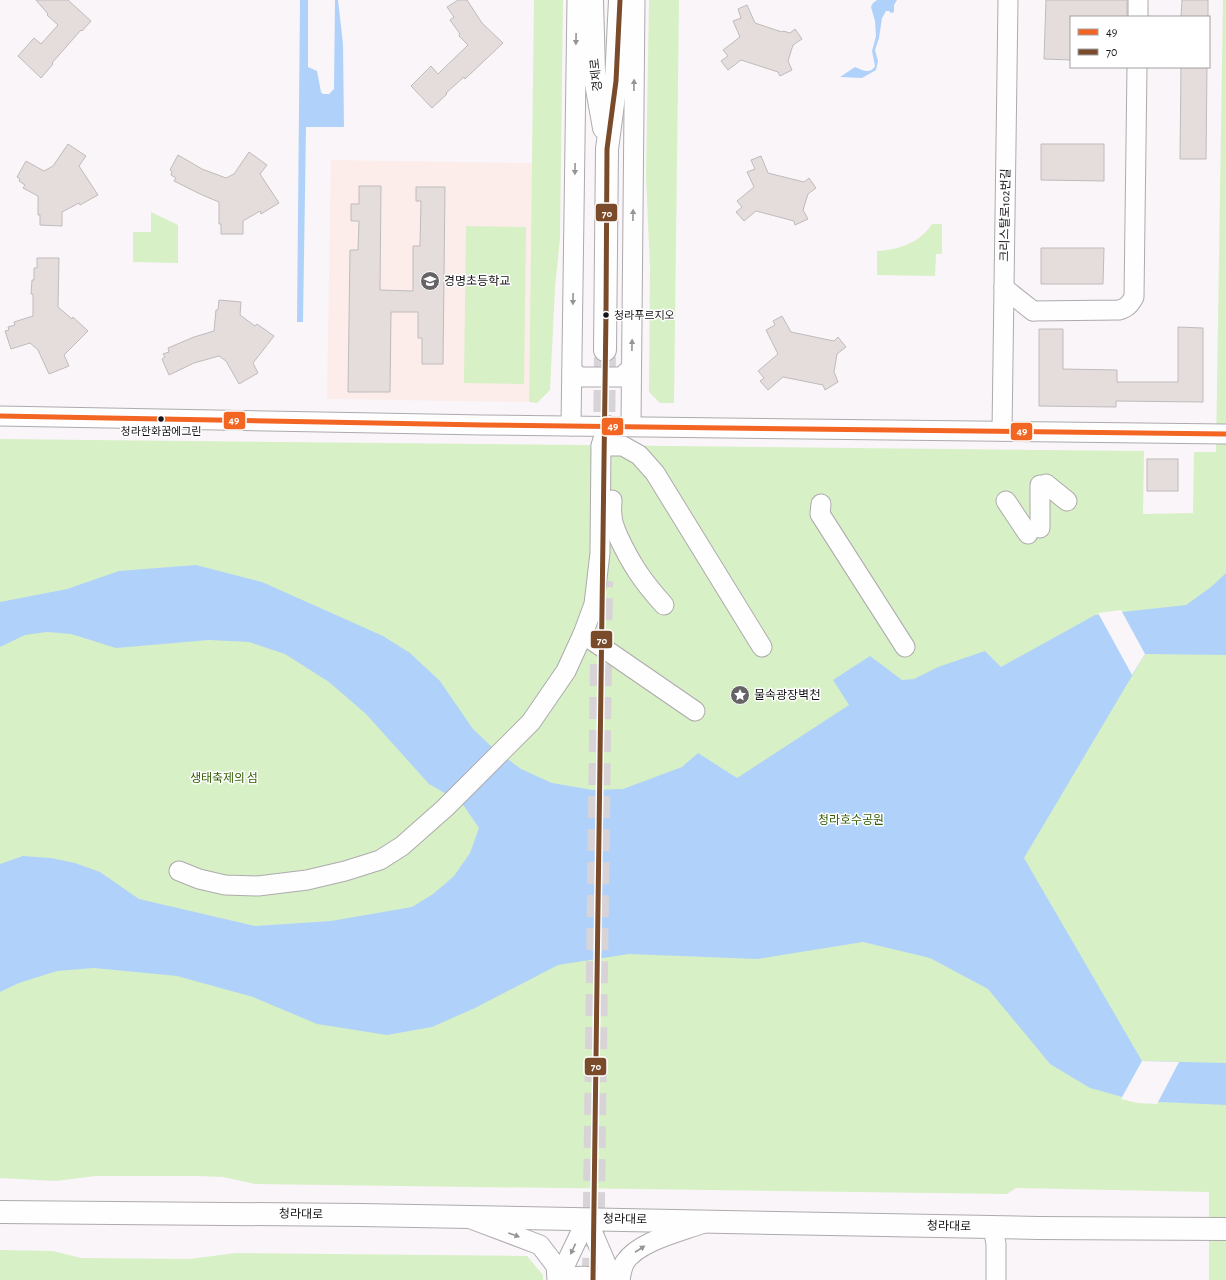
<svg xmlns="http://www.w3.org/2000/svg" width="1226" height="1280" font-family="'Alegreya Sans','Noto Sans KR',sans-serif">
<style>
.education{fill:#fcedea}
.green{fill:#d8f0c6}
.water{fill:#b0d2fa}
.pier{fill:#f9f5f9}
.building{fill:#e5dddc;stroke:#bfbbbc}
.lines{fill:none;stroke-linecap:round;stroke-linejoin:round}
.major-tunnel{stroke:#d7d3d7;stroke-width:22;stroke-dasharray:22 11;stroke-linecap:butt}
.minor-casing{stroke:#adaaad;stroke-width:21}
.major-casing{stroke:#adaaad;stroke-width:24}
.minor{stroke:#fefefe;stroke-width:19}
.major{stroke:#fefefe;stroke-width:22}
.bus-1-casing{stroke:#fff;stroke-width:8}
.bus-2-casing{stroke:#fff;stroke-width:8}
.bus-1{stroke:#f26522;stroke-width:5}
.bus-2{stroke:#7a4b2a;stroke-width:5}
.oneway{fill:#969596}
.bus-dot{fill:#171417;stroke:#fff;stroke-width:1.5}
.labels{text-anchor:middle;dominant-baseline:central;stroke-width:3;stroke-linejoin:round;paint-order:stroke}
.bus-label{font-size:11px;fill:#171417;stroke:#fff;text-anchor:start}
.street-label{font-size:12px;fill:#171417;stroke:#fff}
.poi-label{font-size:12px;fill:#171417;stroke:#fff;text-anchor:start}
.park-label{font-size:12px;fill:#355f06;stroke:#fff}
.line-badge{stroke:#fff;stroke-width:1.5}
.badge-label{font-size:11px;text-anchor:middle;font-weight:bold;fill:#fff}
</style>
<rect width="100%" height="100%" fill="#f9f5f9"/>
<polygon class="education" points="331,160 532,163 529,402 327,399"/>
<g class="green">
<polygon points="534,0 563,0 560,238 555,288 550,390 537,403 529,402"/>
<polygon points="649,0 679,0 674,403 660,403 649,392 650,268 646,176"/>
<polygon points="1223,0 1226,0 1226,1280 1209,1280 1209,1192 1016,1188 1007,1194 255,1184 223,1177 198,1176 95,1176 56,1181 0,1178 0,439 1144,451 1143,514 1193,513 1194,452 1216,452"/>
<polygon points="151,212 178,225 178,263 133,262 133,232 151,232"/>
<path d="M 932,224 L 942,224 L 942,254 L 936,254 L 935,276 L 877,275 L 877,251 C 898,250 920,243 932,224 Z"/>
<polygon points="466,226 526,227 524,384 464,383"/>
<polygon points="0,1250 53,1251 81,1258 190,1259 236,1253 527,1256 543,1275 543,1280 0,1280"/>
</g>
<g class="water">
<polygon points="300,0 308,0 308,67 317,71 321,92 323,94 329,94 334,89 335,0 338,0 343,44 344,127 306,127 303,322 297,322"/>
<path d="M 877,0 L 897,0 L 894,5 L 894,12 L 891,13 L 889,11 L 886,11 L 882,18 L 879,38 L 875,50 L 878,61 L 876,70 L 862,78 L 840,77 L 855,67 C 862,70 870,75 875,66 L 872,51 L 876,36 L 875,21 L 871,7 L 873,3 Z"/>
<polygon points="196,565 262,582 383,636 410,653 440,681 473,729 493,748 521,769 552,783 593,790 623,789 682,767 698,753 737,778 849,705 833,680 870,656 902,680 914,679 938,667 985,651 1001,667 1095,615 1186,605 1211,587 1226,573 1226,655 1145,654 1024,858 1142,1061 1226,1063 1226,1105 1137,1101 1090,1088 1050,1064 988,989 930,958 863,942 757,959 629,954 558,965 475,1008 432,1027 387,1035 317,1024 253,997 177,976 94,968 57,971 19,983 0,992 0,864 23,856 51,858 75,863 100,872 139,899 255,926 331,921 412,907 433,894 454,876 470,853 479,828 462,803 429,784 366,714 329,682 285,654 249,642 209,640 116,648 71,634 47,632 25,635 0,647 0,602 67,589 119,571"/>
</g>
<g class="pier">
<polygon points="1121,610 1145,654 1132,675 1098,613"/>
<polygon points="1142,1061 1179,1062 1157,1104 1137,1103 1121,1099"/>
</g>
<g class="building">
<polygon points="36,0 68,0 91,21 82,31 81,30 52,63 53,64 41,78 18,56 34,38 41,44 58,25 47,15 48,14"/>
<polygon points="458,0 467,0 482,23 503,43 465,79 464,77 446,93 447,94 432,108 411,86 431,66 438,74 468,45 459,36 460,34 450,20 454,17 447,7"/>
<polygon points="1046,0 1127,0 1127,17 1071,17 1071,60 1044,59"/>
<polygon points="1182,0 1208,0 1208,17 1181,17"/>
<polygon points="747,5 755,23 782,32 783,31 790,33 795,29 802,39 793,45 788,61 792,70 780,76 778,72 741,60 728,70 721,61 728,56 723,50 740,37 733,21 741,18 738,9"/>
<polygon points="1181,67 1207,67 1206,159 1180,159"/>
<polygon points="68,144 86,156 79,166 98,195 80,205 79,203 62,212 62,226 40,225 40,215 38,215 38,196 23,188 25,185 19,181 20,179 17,177 26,161 44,171 53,166"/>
<polygon points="1041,144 1104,144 1104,181 1041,180"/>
<polygon points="249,152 267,165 260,174 279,203 261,214 260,211 243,221 243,234 221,234 221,224 219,224 219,202 200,194 174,181 176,178 171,175 172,172 170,170 178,155 202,169 226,178 234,174"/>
<polygon points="761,156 768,173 804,182 809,178 816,188 808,194 803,210 808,219 795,225 794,221 756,211 744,221 736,212 742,207 737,201 754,187 747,172 755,169 751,160"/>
<polygon points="359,186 381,186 380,290 413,291 413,246 420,246 421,201 416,201 416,187 445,187 443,364 422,364 422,338 418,338 418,312 391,312 390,392 348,392 350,250 358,250 359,221 351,221 351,204 359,204"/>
<polygon points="1041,248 1104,248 1103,284 1041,284"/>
<polygon points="37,258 59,258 58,307 72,319 73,317 88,331 64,355 69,366 49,374 38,350 30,343 11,349 5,331 9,330 8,327 15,325 14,322 33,316 33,294 31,294 32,280 34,280 34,268 37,268"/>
<polygon points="219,300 241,302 240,315 255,326 257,324 274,336 253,363 258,373 239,384 226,361 219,356 194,363 169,375 162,359 165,357 163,354 169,352 168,348 194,337 214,331 216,310 218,310"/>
<polygon points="782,316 791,332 834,341 838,337 846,347 837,354 834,372 838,382 825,390 823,385 783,377 768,390 760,381 764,378 758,371 778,354 766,330 775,325 773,321"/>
<polygon points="1178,327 1203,328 1203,402 1116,401 1116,407 1039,406 1039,329 1063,329 1063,369 1117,370 1117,382 1178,382"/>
<rect x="1147" y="459" width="31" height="32"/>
</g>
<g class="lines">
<g class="major-tunnel">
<polyline points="604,445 605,350"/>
<polyline points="593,1280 602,581"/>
</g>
<defs>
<g id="minor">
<polyline points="1138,17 1138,0"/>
<polyline points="1004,288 1033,311"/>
<path d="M 1033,311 L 1119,310 C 1127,308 1130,304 1134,297 L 1137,67"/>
<polyline points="572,371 580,377 622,377 631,368"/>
<polyline points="0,416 483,425 1226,434"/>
<polyline points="571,426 577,0"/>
<polyline points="631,426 635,0"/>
<polyline points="1002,431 1008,0"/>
<polyline points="601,446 623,446 639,455 655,473 762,647"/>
<polyline points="1046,484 1067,501"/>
<path d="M 612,500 C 612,505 611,510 612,515 C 612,522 615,529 618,536 C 631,564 643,582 664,605"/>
<polyline points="1006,501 1028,534"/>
<polyline points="821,504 820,514 905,647"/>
<polyline points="1040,528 1040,485"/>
<polyline points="583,634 695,711"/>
<polyline points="179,871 199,879 225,885 258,886 307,880 345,871 380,860 402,846 445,808 531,722 566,671 583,634 594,604 600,553 601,446 607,425"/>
<polyline points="471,1219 540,1245 556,1266 557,1280"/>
<polyline points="587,1219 613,1280"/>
<polyline points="993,1227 996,1244 996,1280"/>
<polyline points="558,1280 587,1219"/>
<path d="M 562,1280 C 575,1274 594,1276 608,1280"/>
<path d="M 620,1280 C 621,1274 622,1267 625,1262 C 639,1241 680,1232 704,1223"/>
</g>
<g id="major">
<polyline points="592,0 594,72 604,128"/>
<polyline points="605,350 607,149 616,81 620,0"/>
<polyline points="0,1212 361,1215 1038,1228 1226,1229"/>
</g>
</defs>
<use href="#minor" class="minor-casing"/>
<use href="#major" class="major-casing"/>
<use href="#minor" class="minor"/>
<use href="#major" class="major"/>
<defs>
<polyline id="bus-1" points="0,416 483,425 1226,434"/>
<polyline id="bus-2" points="593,1280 606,313 607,149 616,81 620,0"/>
</defs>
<use href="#bus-1" class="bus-1-casing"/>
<use href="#bus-2" class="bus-2-casing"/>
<use href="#bus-1" class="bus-1"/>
<use href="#bus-2" class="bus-2"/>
</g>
<defs><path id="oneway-solid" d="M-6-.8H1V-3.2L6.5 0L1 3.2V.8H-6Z"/></defs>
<g class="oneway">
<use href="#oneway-solid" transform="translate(576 39) rotate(91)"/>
<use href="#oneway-solid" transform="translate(634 85) rotate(-89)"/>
<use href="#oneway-solid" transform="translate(575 169) rotate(91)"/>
<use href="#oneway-solid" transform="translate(633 215) rotate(-89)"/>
<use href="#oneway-solid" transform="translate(573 299) rotate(91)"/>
<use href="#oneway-solid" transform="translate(632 345) rotate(-89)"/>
<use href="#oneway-solid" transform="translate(514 1235) rotate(20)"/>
<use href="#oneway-solid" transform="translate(573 1249) rotate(115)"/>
<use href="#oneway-solid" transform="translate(640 1249) rotate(-33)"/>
</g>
<defs>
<symbol id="school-disc" viewBox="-11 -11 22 22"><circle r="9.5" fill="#666366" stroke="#fff"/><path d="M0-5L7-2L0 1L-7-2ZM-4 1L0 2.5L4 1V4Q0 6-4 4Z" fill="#fff"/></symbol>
<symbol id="sight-disc" viewBox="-11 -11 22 22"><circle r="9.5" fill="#666366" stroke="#fff"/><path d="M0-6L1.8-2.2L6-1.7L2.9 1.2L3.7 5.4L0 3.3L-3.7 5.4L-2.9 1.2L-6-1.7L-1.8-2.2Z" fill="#fff"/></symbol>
</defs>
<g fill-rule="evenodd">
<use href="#school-disc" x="419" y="270" width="22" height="22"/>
<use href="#sight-disc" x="729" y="684" width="22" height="22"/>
</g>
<g class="bus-dot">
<circle cx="606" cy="315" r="3.5"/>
<circle cx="161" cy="419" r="3.5"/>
</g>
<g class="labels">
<g class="bus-label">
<text x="614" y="315">청라푸르지오</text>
<text x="161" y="431" text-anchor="middle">청라한화꿈에그린</text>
</g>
<g class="street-label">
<text transform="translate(596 75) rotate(-96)">경제로</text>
<text transform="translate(1005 215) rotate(-89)">크리스탈로102번길</text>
<text transform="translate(301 1214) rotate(1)">청라대로</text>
<text transform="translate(625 1219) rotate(1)">청라대로</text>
<text transform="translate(949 1226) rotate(1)">청라대로</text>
</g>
<g class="poi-label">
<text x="444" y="281">경명초등학교</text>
<text x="754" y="695">물속광장벽천</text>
</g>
<g class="park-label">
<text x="224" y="778">생태축제의 섬</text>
<text x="851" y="820">청라호수공원</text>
</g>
</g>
<g class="line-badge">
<rect x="595" y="203" width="23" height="19" rx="4" fill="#7a4b2a"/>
<rect x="223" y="411" width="23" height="19" rx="4" fill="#f26522"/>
<rect x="601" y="417" width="23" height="19" rx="4" fill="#f26522"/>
<rect x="1010" y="422" width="23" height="19" rx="4" fill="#f26522"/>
<rect x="590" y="630" width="23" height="19" rx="4" fill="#7a4b2a"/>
<rect x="584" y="1057" width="23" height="19" rx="4" fill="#7a4b2a"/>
</g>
<g class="badge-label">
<text x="607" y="217">70</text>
<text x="234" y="424">49</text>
<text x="613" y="430">49</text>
<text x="1022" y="435">49</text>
<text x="602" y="644">70</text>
<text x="596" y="1070">70</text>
</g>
<rect x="1070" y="16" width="140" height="52" fill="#ffffff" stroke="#a2a1a2"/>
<rect x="1078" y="29" width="20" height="6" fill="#f26522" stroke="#a2a1a2"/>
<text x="1106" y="36" font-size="12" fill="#171417">49</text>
<rect x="1078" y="49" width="20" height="6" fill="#7a4b2a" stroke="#a2a1a2"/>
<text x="1106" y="56" font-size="12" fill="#171417">70</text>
</svg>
